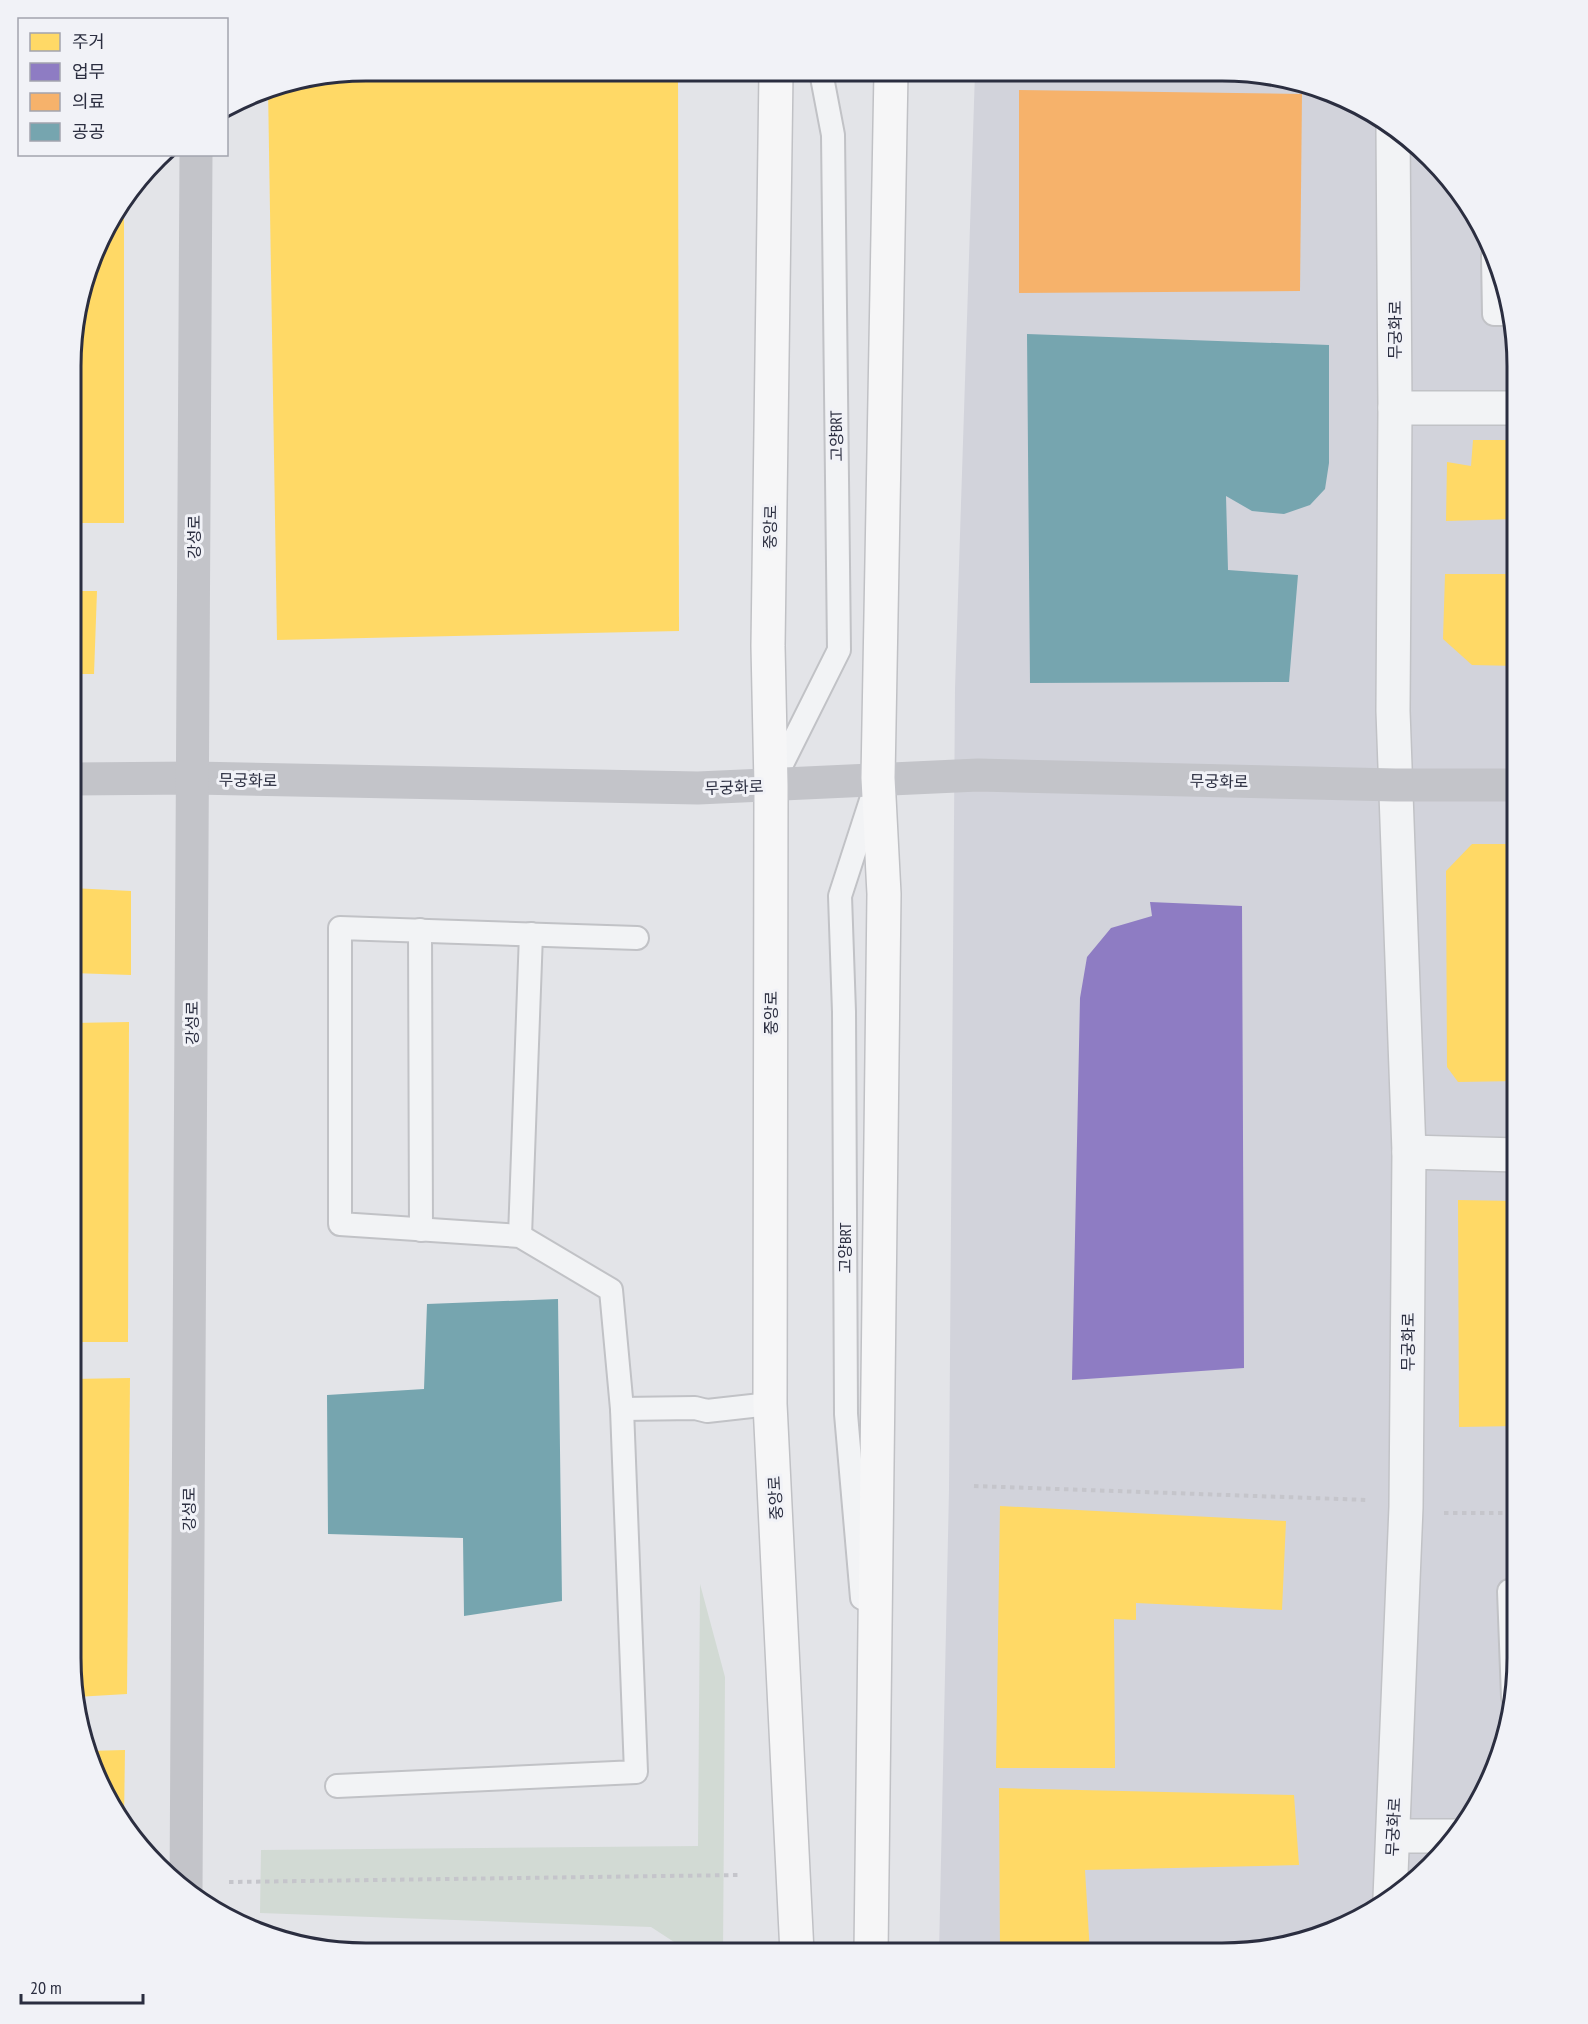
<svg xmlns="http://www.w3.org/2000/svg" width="1588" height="2024" font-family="'PT Sans Narrow','Noto Sans KR',sans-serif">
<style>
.built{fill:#d2d3db}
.green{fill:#d2dad4}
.homes{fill:#ffd966}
.offices{fill:#8e7cc3}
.health{fill:#f6b26b}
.public{fill:#76a5af}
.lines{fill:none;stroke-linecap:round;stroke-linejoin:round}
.lane-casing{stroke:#c1c2c6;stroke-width:26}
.street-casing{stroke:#c1c2c6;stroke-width:36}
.primary-casing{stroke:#c0c1c5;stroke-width:36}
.path{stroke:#c5c5cb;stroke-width:4;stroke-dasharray:4.5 4.5;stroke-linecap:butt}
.lane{stroke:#f2f3f5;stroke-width:22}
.street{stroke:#f2f3f5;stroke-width:33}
.secondary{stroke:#c3c4c9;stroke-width:33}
.primary{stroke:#f6f6f7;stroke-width:33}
.labels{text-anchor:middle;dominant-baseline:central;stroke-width:6;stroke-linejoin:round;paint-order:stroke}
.street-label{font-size:16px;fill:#2b2e40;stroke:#f1f2f7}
.rim{fill:none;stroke:#2b2e40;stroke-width:3}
</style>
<rect width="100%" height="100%" fill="#e3e4e8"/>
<polygon class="built" points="975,72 1261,73 1335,93 1386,121 1444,171 1478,219 1508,290 1517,366 1517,1677 1502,1753 1478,1806 1431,1867 1369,1914 1299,1943 1241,1953 939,1953 949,1490 955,689"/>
<polygon class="green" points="700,1584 725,1677 723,1953 691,1953 651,1927 260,1913 261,1850 698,1846"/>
<g class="homes">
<polygon points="366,71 678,71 679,631 277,640 268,88"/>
<polygon points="124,201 124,523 73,523 73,327 110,219"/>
<polygon points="1473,440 1517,440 1517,519 1446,521 1447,462 1471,466"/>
<polygon points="1445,574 1517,574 1517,666 1472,665 1443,639"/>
<polygon points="73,591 97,591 94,674 72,674"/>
<polygon points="1472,844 1517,844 1517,1081 1458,1082 1447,1067 1446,871"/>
<polygon points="72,888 131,891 131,975 72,973"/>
<polygon points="129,1022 128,1342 71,1342 72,1023"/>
<polygon points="1458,1200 1517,1201 1517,1426 1459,1427"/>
<polygon points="130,1378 127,1694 76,1697 71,1658 71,1379"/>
<polygon points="1000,1506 1286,1521 1282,1610 1136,1603 1136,1620 1114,1619 1115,1768 996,1768"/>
<polygon points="125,1750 124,1819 120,1819 110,1805 87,1751"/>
<polygon points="999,1788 1294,1795 1299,1865 1085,1870 1090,1953 1000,1953"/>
</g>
<polygon class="offices" points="1150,902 1242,906 1244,1368 1072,1380 1080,998 1087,957 1111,928 1152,916"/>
<polygon class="health" points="1019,90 1302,94 1300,291 1019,293"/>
<g class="public">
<polygon points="1027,334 1329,345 1329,463 1325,489 1310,505 1284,514 1252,511 1226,496 1228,570 1298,575 1289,682 1030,683"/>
<polygon points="558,1299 562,1601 464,1616 463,1538 328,1534 327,1395 424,1389 427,1304"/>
</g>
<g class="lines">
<defs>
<g id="lane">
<polyline points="1493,256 1494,314 1511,314"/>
<polyline points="774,780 839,650 833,135 821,72"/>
<polyline points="420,930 421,1230"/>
<polyline points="520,1236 531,934"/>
<polyline points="622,1409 695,1408 707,1411 770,1404"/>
<polyline points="862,1598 846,1414 844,1012 840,896 873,794"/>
<polyline points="1513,1697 1509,1591 1517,1590"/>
<polyline points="337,1786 636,1772 622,1409 611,1290 520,1236 340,1224 340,928 637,938"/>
</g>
<g id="street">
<polyline points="1395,408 1517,408"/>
<polyline points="1409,1152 1517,1155"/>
<polyline points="1393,1836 1455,1836"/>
<polyline points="1390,1898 1406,1507 1409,1152 1393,711 1395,408 1393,127"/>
</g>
<g id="primary">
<polyline points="776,72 768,646 771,785 770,1404 797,1953"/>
<polyline points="871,1953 884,894 878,778 891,72"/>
</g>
</defs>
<use href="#lane" class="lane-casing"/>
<use href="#street" class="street-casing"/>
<use href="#primary" class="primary-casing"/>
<g class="path">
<polyline points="974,1486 1368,1500"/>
<polyline points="1444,1513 1517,1513"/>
<polyline points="229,1882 738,1875"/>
</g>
<use href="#lane" class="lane"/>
<use href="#street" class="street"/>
<g class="secondary">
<polyline points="72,779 194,778 698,788 978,775 1395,785 1517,785"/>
<polyline points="186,1891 196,154"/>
</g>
<use href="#primary" class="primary"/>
</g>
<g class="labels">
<g class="street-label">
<text transform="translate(1395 330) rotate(-90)">무궁화로</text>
<text transform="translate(836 436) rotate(-91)">고양BRT</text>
<text transform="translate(770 527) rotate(-89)">중앙로</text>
<text transform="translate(194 537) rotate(-90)">강성로</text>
<text transform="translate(248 780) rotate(1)">무궁화로</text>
<text transform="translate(1219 781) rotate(1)">무궁화로</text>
<text transform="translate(734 787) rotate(-2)">무궁화로</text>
<text transform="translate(771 1013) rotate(-90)">중앙로</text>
<text transform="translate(192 1023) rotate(-90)">강성로</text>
<text transform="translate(845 1248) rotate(-90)">고양BRT</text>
<text transform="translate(1408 1342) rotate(-90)">무궁화로</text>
<text transform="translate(775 1498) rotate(-93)">중앙로</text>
<text transform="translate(189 1509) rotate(-90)">강성로</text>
<text transform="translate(1393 1827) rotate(-87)">무궁화로</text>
</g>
</g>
<path d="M0 0H1588V2024H0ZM366 81H1222A285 285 0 0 1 1507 366V1658A285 285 0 0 1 1222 1943H366A285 285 0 0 1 81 1658V366A285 285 0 0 1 366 81Z" fill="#f1f2f7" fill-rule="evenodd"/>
<path class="rim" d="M366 81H1222A285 285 0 0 1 1507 366V1658A285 285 0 0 1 1222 1943H366A285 285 0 0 1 81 1658V366A285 285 0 0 1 366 81Z"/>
<rect x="18" y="18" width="210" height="138" fill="#f1f2f7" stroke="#a2a4ae" stroke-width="1.5"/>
<rect x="30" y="33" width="30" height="18" fill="#ffd966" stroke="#a2a4ae" stroke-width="1.5"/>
<text x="72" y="48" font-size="18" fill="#2b2e40">주거</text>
<rect x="30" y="63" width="30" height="18" fill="#8e7cc3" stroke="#a2a4ae" stroke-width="1.5"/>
<text x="72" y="78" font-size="18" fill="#2b2e40">업무</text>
<rect x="30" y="93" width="30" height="18" fill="#f6b26b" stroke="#a2a4ae" stroke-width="1.5"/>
<text x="72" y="108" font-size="18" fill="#2b2e40">의료</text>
<rect x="30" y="123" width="30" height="18" fill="#76a5af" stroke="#a2a4ae" stroke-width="1.5"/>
<text x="72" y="138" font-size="18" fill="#2b2e40">공공</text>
<path d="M21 1994v9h122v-9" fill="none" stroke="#2b2e40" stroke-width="3"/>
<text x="30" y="1994" font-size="18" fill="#2b2e40" stroke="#f1f2f7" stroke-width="4.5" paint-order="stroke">20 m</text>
</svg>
